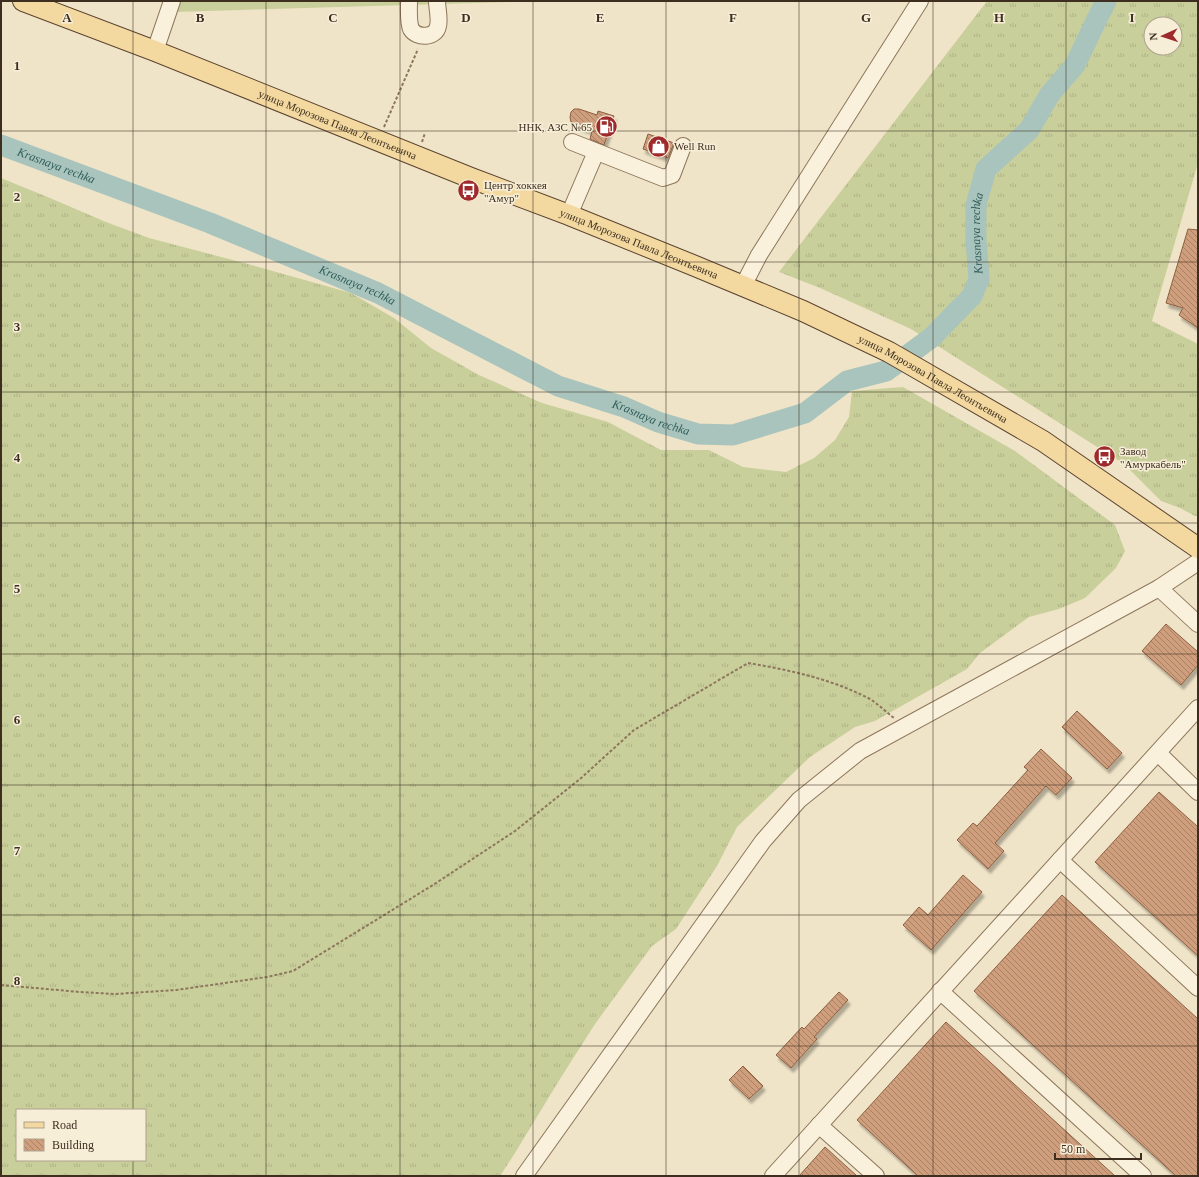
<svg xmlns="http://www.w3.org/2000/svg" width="1199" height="1177" font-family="Georgia,serif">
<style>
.grass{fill:url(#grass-tufts);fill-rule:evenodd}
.pitch{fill:#c9cf9b}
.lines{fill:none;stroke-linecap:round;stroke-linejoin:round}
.river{stroke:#a9c4bc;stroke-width:21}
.building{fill:url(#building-back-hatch);stroke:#8d5f41;filter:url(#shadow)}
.minor-casing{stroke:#8d765c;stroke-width:18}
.major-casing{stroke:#5b4430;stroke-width:22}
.path{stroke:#8d765c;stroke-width:2;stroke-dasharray:3 2;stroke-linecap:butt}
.minor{stroke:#faf1dc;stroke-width:16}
.major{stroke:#f3d9a0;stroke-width:20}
.grid{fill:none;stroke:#3d2e20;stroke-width:1;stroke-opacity:0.55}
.labels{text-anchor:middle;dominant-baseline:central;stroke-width:3;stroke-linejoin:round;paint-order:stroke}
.street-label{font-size:11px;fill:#3d2e20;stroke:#f7eed8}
.poi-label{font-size:11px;fill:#3d2e20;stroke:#f7eed8;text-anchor:start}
.water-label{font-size:12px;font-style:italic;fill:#2f5d5a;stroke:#f7eed8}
.grid-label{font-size:13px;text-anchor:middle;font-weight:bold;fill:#3d2e20;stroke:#f7eed8;stroke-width:3;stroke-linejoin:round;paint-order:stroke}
</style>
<defs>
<pattern id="grass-tufts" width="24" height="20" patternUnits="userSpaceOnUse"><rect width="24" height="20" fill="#c9cf9b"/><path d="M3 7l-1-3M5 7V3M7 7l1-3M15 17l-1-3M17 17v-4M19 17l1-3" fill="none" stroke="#aeb285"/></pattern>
<pattern id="building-back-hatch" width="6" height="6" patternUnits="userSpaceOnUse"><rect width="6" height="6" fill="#cf9f7d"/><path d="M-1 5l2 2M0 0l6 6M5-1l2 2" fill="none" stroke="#a98266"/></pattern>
<filter id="shadow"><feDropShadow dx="2.5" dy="4.5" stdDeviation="1" flood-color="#0004"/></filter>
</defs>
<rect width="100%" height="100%" fill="#f0e4c8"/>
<g class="grass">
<path d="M 987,1 L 1198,1 L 1198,163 L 1152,321 L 1198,344 L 1198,516 L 1195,516 L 1180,508 L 1161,501 L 1124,464 L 911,329 L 820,288 L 779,272 ZM 1151,24 L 1175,24 L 1175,48 L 1151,48 Z"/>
<path d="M 1,178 L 50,198 L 106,222 L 149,238 L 248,264 L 351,293 L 394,318 L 431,348 L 479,375 L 542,403 L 608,422 L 661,450 L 709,450 L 743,467 L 786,472 L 814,458 L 835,440 L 849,417 L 852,391 L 903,387 L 1015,451 L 1115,525 L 1125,551 L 1116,568 L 1085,598 L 1059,609 L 1029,617 L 980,653 L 967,669 L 875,721 L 855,727 L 810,757 L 737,827 L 717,866 L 676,929 L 652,946 L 595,1024 L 560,1079 L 515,1153 L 500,1176 L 1,1176 ZM 17,1110 L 145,1110 L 145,1160 L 17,1160 Z"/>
</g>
<polygon class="pitch" points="174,1 544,1 174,12"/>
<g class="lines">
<path class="river" id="s1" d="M 1,145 L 210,223 L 378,293 L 558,386 L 624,407 L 658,422 L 698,434 L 733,435 L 805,413 L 847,381 L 886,371 L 931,338 L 972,296 L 979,279 L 976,241 L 976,205 L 986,169 L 1029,130 L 1050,94 L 1075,65 L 1097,19 L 1106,1"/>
</g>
<g class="building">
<polygon points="574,109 579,109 597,115 598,111 614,116 604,145 590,139 592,131 575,125 571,122 570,117 571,112"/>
<polygon points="648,134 674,143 668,158 643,149"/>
<polygon points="1188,229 1198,230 1198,328 1179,315 1183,308 1166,303"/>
<polygon points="1166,624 1198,652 1198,665 1181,685 1142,651"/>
<polygon points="1077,711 1122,753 1107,769 1062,727"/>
<polygon points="1041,749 1072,778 1056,795 1046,786 995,843 1004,851 988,869 957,840 973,823 977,826 1028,770 1024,767"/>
<polygon points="1159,792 1198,827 1198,956 1095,862"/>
<polygon points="963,875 982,892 931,950 903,925 919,907 928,915"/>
<polygon points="1062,895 1198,1019 1198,1176 1176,1176 974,991"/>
<polygon points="839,992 848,1000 814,1037 817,1039 791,1068 776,1055 802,1027 804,1029"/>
<polygon points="946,1022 1115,1176 918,1176 857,1120"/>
<polygon points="743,1066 763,1086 749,1099 729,1080"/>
<polygon points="825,1147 857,1176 799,1176"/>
</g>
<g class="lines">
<defs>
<g id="minor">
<path d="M 409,1 C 409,9 408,22 411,29 C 417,39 436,38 438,26 C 440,19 437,8 437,1"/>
<polyline points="155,51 172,1"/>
<polyline points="572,142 663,178 672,175 683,146"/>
<polyline points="569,215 596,152"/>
<polyline points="743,286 759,255 920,1"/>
<polyline points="1159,588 1198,624"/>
<polyline points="1158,753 1198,792"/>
<polyline points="1060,860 1198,988"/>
<polyline points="940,991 1143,1176"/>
<polyline points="819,1125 876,1176"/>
<polyline points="524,1176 763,841 799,800 860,751 1159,588 1198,562"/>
<polyline points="773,1176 1198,708"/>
</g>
<g id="major">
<path id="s2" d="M 23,1 L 155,51 L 471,178 L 569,215 L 695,266 L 803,311 L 889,352 L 1043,441 L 1198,548"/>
</g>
</defs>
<use href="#minor" class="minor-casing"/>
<use href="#major" class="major-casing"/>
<g class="path">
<polyline points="384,127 418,49"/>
<polyline points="422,142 425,133"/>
<path d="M 1,985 L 80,992 L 115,994 L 176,990 L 267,977 L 293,971 L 433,885 L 515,831 L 580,779 L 634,730 L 748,663 C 789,670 832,679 870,699 C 878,704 886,712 894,718"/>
</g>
<use href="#minor" class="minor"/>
<use href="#major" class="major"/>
</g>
<path class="grid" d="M 133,1 L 133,1110M 266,1 L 266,1176M 400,1 L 400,1176M 533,1 L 533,1176M 666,1 L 666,1176M 799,1 L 799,1176M 933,1 L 933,1176M 1066,1 L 1066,1176M 1,131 L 1198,131M 1,262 L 1198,262M 1,392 L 1198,392M 1,523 L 1198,523M 1,654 L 1198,654M 1,785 L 1198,785M 1,915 L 1198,915M 1,1046 L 1198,1046M 133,1160 L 133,1176"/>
<defs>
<symbol id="fuel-disc" viewBox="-11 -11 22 22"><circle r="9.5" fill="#9e2a2b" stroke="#f7eed8"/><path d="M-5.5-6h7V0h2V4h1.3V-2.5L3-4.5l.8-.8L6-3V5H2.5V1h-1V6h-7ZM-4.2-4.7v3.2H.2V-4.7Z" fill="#fff"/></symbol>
<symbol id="shop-disc" viewBox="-11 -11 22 22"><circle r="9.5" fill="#9e2a2b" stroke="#f7eed8"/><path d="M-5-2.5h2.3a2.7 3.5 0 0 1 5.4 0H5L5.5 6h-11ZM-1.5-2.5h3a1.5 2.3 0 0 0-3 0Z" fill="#fff"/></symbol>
<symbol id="bus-disc" viewBox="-11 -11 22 22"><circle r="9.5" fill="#9e2a2b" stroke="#f7eed8"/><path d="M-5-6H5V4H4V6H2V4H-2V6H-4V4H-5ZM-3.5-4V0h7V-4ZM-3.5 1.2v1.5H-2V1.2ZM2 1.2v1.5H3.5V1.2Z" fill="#fff"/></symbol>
</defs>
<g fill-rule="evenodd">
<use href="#fuel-disc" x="594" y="114" width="25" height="25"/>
<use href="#shop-disc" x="646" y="134" width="25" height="25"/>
<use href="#bus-disc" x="456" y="178" width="25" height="25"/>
<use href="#bus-disc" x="1092" y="444" width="25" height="25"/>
</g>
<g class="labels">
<g class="street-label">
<text stroke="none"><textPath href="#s2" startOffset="338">улица Морозова Павла Леонтьевича</textPath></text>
<text stroke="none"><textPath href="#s2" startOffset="662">улица Морозова Павла Леонтьевича</textPath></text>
<text stroke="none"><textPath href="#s2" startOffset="986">улица Морозова Павла Леонтьевича</textPath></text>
</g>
<g class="poi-label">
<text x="592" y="127" text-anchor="end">ННК, АЗС №65</text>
<text x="674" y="146">Well Run</text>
<text x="484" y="185">Центр хоккея<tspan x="484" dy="13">"Амур"</tspan></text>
<text x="1120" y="451">Завод<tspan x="1120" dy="13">"Амуркабель"</tspan></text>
</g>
<g class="water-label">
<text stroke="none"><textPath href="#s1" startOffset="59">Krasnaya rechka</textPath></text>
<text stroke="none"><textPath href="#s1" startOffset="1138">Krasnaya rechka</textPath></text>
<text stroke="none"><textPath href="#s1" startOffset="383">Krasnaya rechka</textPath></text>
<text stroke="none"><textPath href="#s1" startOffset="706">Krasnaya rechka</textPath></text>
</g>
</g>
<g class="grid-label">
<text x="67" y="22">A</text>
<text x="200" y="22">B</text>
<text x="333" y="22">C</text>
<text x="466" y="22">D</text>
<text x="600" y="22">E</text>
<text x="733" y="22">F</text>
<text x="866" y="22">G</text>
<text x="999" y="22">H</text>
<text x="1132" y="22">I</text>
<text x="17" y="70">1</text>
<text x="17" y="201">2</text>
<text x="17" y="331">3</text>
<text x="17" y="462">4</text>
<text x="17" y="593">5</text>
<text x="17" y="724">6</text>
<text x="17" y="855">7</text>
<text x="17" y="985">8</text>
</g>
<rect width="1199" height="1177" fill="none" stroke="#3d2e20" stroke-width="4"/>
<rect x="16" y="1109" width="130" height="52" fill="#f7eed8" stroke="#ada18e"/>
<rect x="24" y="1122" width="20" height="6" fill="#f3d9a0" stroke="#ada18e"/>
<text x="52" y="1129" font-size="12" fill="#3d2e20">Road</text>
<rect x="24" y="1139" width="20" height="12" fill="url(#building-back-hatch)" stroke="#ada18e"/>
<text x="52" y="1149" font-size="12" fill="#3d2e20">Building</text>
<g transform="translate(1163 36) rotate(267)"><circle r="19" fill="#f7eed8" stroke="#ada18e"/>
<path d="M0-3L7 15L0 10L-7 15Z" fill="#9e2a2b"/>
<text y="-6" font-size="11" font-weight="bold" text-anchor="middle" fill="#3d2e20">N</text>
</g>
<path d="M1055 1153v6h86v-6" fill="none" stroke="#3d2e20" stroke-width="2"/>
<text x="1061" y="1153" font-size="12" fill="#3d2e20" stroke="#f7eed8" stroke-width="3" paint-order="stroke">50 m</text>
</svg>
